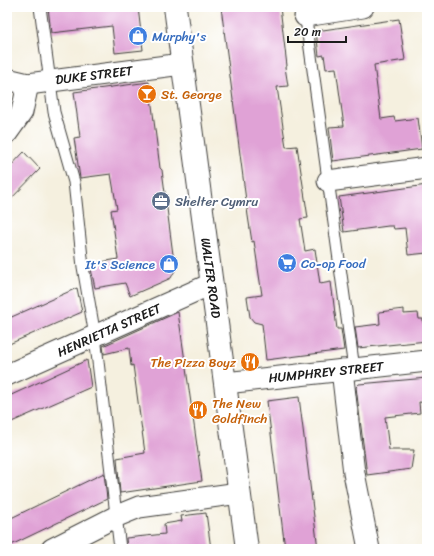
<svg xmlns="http://www.w3.org/2000/svg" width="434" height="556" font-family="Sriracha,sans-serif">
<style>
.building{fill:#e0a2d6}
.lines{fill:none;stroke-linecap:round;stroke-linejoin:round}
.lane-casing{stroke:#3d3c39;stroke-width:13}
.street-casing{stroke:#3d3c39;stroke-width:23}
.primary-casing{stroke:#3d3c39;stroke-width:24}
.lane{stroke:#fff;stroke-width:11}
.street{stroke:#fff;stroke-width:21}
.primary{stroke:#fff;stroke-width:22}
.labels{text-anchor:middle;dominant-baseline:central;stroke-width:4;stroke-linejoin:round;paint-order:stroke}
.shop-label{font-size:13px;fill:#366cbe;stroke:#fff;text-anchor:start}
.street-label{font-size:13px;fill:#1c1c1c;stroke:#fff}
.food-label{font-size:13px;fill:#c56008;stroke:#fff;text-anchor:start}
.service-label{font-size:13px;fill:#4e5e75;stroke:#fff;text-anchor:start}
</style>
<rect width="100%" height="100%" fill="#fff"/>
<filter id="ink" filterUnits="userSpaceOnUse"><feTurbulence type="fractalNoise" baseFrequency=".025" numOctaves="2"/><feDisplacementMap in="SourceGraphic" scale="8" xChannelSelector="R" yChannelSelector="G"/><feConvolveMatrix kernelMatrix="1 2 1 2 8 2 1 2 1" color-interpolation-filters="sRGB"/></filter>
<filter id="wash" filterUnits="userSpaceOnUse"><feTurbulence type="fractalNoise" baseFrequency=".012" numOctaves="4" result="noise"/><feDisplacementMap in="SourceGraphic" scale="16" xChannelSelector="R" yChannelSelector="G"/><feGaussianBlur stdDeviation="0.9" result="paint"/><feColorMatrix in="noise" values="0 0 0 0 0 0 0 0 0 0 0 0 0 0 0 0 0 1.4 0 .05"/><feComposite in="paint" operator="in"/></filter>
<g filter="url(#wash)">
<rect width="100%" height="100%" fill="#f5f0df"/>
<g id="blocks">
<g class="building">
<polygon points="48,7 138,7 143,50 115,53 112,26 51,33"/>
<polygon points="221,7 280,7 287,66 285,67 288,86 277,87 286,147 297,146 308,218 300,219 305,251 315,249 320,284 331,282 337,329 341,329 344,350 266,360 262,324 254,322 250,317 247,297 262,295 254,241 252,242 248,216"/>
<polygon points="399,19 405,60 374,65 381,119 394,117 395,121 418,118 422,149 333,161 329,127 344,126 336,68 326,69 324,55 319,56 316,31"/>
<polygon points="149,82 160,168 162,170 175,270 171,278 130,296 125,283 95,288 90,264 118,259 111,210 117,209 111,174 80,178 74,138 80,137 74,92"/>
<polygon points="24,152 40,169 7,203 7,170"/>
<polygon points="427,185 427,253 408,255 405,228 394,229 393,226 388,226 344,232 339,197"/>
<polygon points="77,288 82,312 7,345 7,319"/>
<polygon points="404,309 404,314 418,313 419,319 423,319 423,323 427,323 427,341 358,348 355,327 380,324 379,312"/>
<polygon points="178,312 202,481 120,493 117,458 145,453 133,365 131,366 129,348 104,354 103,346"/>
<polygon points="87,360 91,387 7,424 7,397"/>
<polygon points="427,378 427,403 419,402 420,413 385,417 389,450 414,450 411,469 367,475 356,387 359,384"/>
<polygon points="299,397 318,549 285,549 267,401"/>
<polygon points="104,473 107,499 7,547 7,520"/>
<polygon points="206,513 211,549 127,549 126,538 165,534 164,524 182,521 181,516"/>
</g>
</g>
</g>
<g filter="url(#ink)">
<use href="#blocks" fill-opacity="0" stroke="#3d3c39" stroke-width="1"/>
<g class="lines">
<defs>
<g id="lane">
<polyline points="40,7 54,112 74,182 83,267 95,336 120,549"/>
<polyline points="305,12 354,369"/>
</g>
<g id="street">
<polyline points="305,16 363,7"/>
<polyline points="7,79 28,84 182,64"/>
<polyline points="7,133 22,112 28,84"/>
<polyline points="328,181 427,168"/>
<polyline points="342,370 354,473 369,549"/>
<polyline points="7,375 211,284"/>
<polyline points="225,383 427,361"/>
<polyline points="52,549 117,516 139,507 239,493"/>
</g>
<polyline id="primary" points="175,7 247,549"/>
</defs>
<use href="#lane" class="lane-casing"/>
<use href="#street" class="street-casing"/>
<use href="#primary" class="primary-casing"/>
<use href="#lane" class="lane"/>
<use href="#street" class="street"/>
<use href="#primary" class="primary"/>
</g>
</g>
<defs>
<symbol id="shop-disc" viewBox="-11 -11 22 22"><circle r="9.5" fill="#3f7fe0" stroke="#fff"/><path d="M-5-2.5h2.3a2.7 3.5 0 0 1 5.4 0H5L5.5 6h-11ZM-1.5-2.5h3a1.5 2.3 0 0 0-3 0Z" fill="#fff"/></symbol>
<symbol id="bar-disc" viewBox="-11 -11 22 22"><circle r="9.5" fill="#e8710a" stroke="#fff"/><path d="M-6-5H6L.8 .8V4.5H3.5V6h-7V4.5H-.8V.8Z" fill="#fff"/></symbol>
<symbol id="office-disc" viewBox="-11 -11 22 22"><circle r="9.5" fill="#5c6f8a" stroke="#fff"/><path d="M-6-3h4V-5.5h4V-3h4V5H-6ZM-1-4.5V-3h2v-1.5ZM-6 0V1H6V0Z" fill="#fff"/></symbol>
<symbol id="supermarket-disc" viewBox="-11 -11 22 22"><circle r="9.5" fill="#3f7fe0" stroke="#fff"/><path d="M-6-5.5h2.5l.6 2H6L4.5 2H-2.5L-4.4-4H-6ZM-1.5 3.2a1.3 1.3 0 1 0 .1 0ZM3 3.2a1.3 1.3 0 1 0 .1 0Z" fill="#fff"/></symbol>
<symbol id="restaurant-disc" viewBox="-11 -11 22 22"><circle r="9.5" fill="#e8710a" stroke="#fff"/><path d="M-5-6h1v4h1v-4h1v4h1v-4h1v5L-1.5 .5V6h-2V.5L-5-1ZM5-6V6H3V1.5H1.5Q1.5-4 5-6Z" fill="#fff"/></symbol>
</defs>
<g fill-rule="evenodd">
<use href="#shop-disc" x="127" y="25" width="22" height="22"/>
<use href="#bar-disc" x="136" y="83" width="22" height="22"/>
<use href="#office-disc" x="150" y="190" width="22" height="22"/>
<use href="#supermarket-disc" x="276" y="252" width="22" height="22"/>
<use href="#shop-disc" x="158" y="253" width="22" height="22"/>
<use href="#restaurant-disc" x="239" y="351" width="22" height="22"/>
<use href="#restaurant-disc" x="187" y="399" width="22" height="22"/>
</g>
<g class="labels">
<g class="shop-label">
<text x="152" y="36">Murphy's</text>
<text x="301" y="263">Co-op Food</text>
<text x="155" y="264" text-anchor="end">It's Science</text>
</g>
<g class="street-label">
<text transform="translate(94 75) rotate(-7)">DUKE STREET</text>
<text transform="translate(211 278) rotate(82)">WALTER ROAD</text>
<text transform="translate(109 330) rotate(-24)">HENRIETTA STREET</text>
<text transform="translate(326 372) rotate(-6)">HUMPHREY STREET</text>
</g>
<g class="food-label">
<text x="161" y="94">St. George</text>
<text x="236" y="362" text-anchor="end">The Pizza Boyz</text>
<text x="212" y="403">The New<tspan x="212" dy="15">Goldfinch</tspan></text>
</g>
<g class="service-label">
<text x="175" y="201">Shelter Cymru</text>
</g>
</g>
<rect width="434" height="556" fill="none" stroke="#fff" stroke-width="24"/>
<path d="M288 36v6h58v-6" fill="none" stroke="#1c1c1c" stroke-width="2"/>
<text x="294" y="36" font-size="12" fill="#1c1c1c" stroke="#ffffff" stroke-width="3" paint-order="stroke">20 m</text>
</svg>
